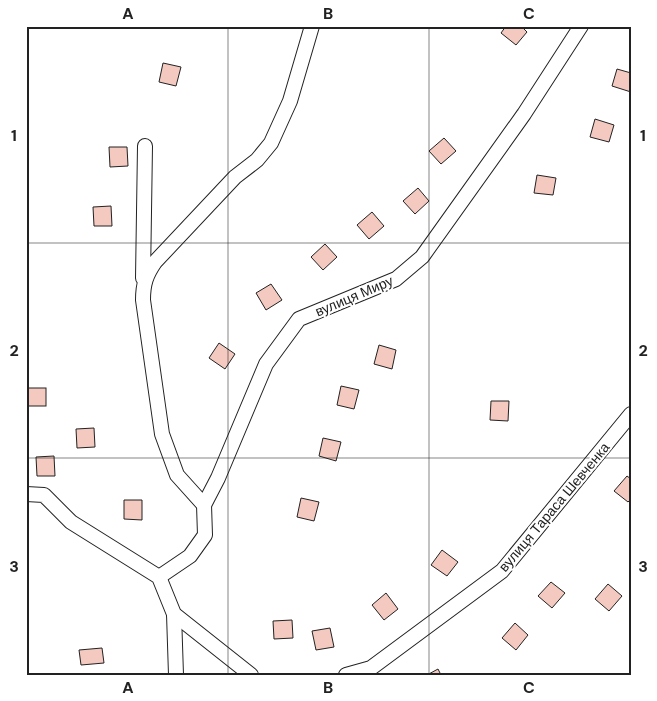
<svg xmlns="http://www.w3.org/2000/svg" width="657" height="701" font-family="'DM Sans',sans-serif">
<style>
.building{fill:#f3c9c0;stroke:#222}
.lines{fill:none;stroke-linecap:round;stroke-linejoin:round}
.minor-casing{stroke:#222;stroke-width:16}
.minor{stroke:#fff;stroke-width:14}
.grid{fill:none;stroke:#222;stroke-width:1;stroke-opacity:0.55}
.labels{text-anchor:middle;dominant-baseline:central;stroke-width:4;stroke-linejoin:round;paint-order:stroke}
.street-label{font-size:14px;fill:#222;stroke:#fff}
.neatline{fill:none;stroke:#222;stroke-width:2}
.grid-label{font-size:16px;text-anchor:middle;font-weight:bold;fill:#222}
</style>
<rect width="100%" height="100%" fill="#fff"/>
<g class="building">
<polygon points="506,26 521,26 527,32 516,45 501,33"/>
<polygon points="163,63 181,67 176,86 159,82"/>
<polygon points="617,69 631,73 631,92 612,86"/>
<polygon points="595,119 614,125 609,142 590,137"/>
<polygon points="444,138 456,151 441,164 429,151"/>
<polygon points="109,147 127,147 128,166 110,167"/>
<polygon points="537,175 556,178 553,195 534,193"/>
<polygon points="418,188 429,201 415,214 403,201"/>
<polygon points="111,206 112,226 94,226 93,207"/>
<polygon points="372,212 384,226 369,239 357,225"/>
<polygon points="325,244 337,257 323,270 311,257"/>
<polygon points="271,284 282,300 266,310 256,293"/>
<polygon points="219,343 235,354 225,369 209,358"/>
<polygon points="379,345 396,350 392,369 374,364"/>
<polygon points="341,386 359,390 354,409 337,405"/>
<rect x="26" y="388" width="20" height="18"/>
<polygon points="491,401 509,401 508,421 490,420"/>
<polygon points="94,428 95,447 77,448 76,429"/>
<polygon points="323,438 341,442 336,461 319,456"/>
<polygon points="54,456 55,476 37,476 36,457"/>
<polygon points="627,476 631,479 631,499 628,502 614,491"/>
<polygon points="301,498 319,502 314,521 297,517"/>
<polygon points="124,500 142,500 142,520 124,519"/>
<polygon points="442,550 458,562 447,576 431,565"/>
<polygon points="551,582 565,593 552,608 538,596"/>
<polygon points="608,584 622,596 609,611 595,599"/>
<polygon points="386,593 398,609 384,620 372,605"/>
<polygon points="292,620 293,638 274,639 273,621"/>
<polygon points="515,623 528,635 516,650 502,638"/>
<polygon points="330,628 334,647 316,650 312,631"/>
<polygon points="102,648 104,663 81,665 79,650"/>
<polygon points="438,669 441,675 427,675"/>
</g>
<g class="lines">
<defs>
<g id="minor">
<polyline points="143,278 145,146"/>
<polyline points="26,494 44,495 71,522 159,577 174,614 251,675"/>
<polyline points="204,505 218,478 266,364 299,319 396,279 422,257 524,114 581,26"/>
<path d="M 159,577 L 190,556 L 205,535 L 204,505 L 177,475 L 162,434 L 143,300 C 143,284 146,275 155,262 L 235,177 L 257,160 L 271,143 L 290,101 L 312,26"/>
<polyline points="174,614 176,675"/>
<polyline points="346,675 371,668 502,571 631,414"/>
</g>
</defs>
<use href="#minor" class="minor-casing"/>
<use href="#minor" class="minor"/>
</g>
<path class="grid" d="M 228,26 L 228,675M 429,26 L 429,675M 26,243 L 631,243M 26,458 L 631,458"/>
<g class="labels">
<g class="street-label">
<text transform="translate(354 296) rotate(-23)">вулиця Миру</text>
<text transform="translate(554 507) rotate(-50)">вулиця Тараса Шевченка</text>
</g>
</g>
<rect width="657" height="701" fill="none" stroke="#ffffff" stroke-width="55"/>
<rect x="28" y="28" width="602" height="646" class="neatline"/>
<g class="grid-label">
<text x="128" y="19">A</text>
<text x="328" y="19">B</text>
<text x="529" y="19">C</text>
<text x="14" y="141">1</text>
<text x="643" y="141">1</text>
<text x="14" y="356">2</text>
<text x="643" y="356">2</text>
<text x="14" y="572">3</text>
<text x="643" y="572">3</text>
<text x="128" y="693">A</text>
<text x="328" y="693">B</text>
<text x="529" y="693">C</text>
</g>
</svg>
